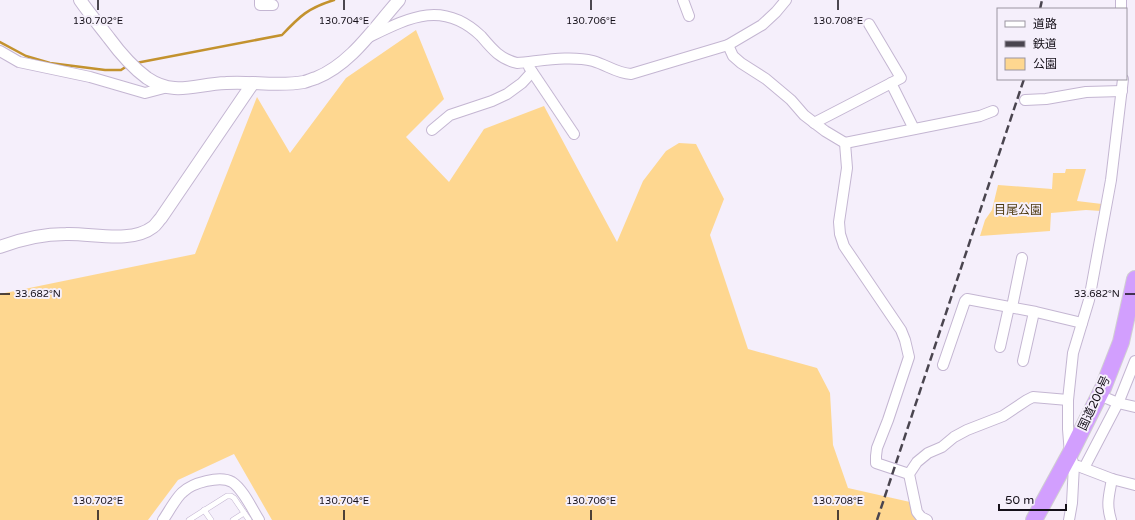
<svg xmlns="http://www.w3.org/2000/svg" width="1135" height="520" font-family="'Varela Round','Noto Sans JP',sans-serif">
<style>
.green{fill:#fed790}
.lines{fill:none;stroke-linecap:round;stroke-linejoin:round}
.stream{stroke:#c3922e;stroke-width:2.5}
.service-casing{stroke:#c4b6d2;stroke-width:6}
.minor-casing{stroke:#c4b6d2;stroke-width:12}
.tertiary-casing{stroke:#c4b6d2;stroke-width:14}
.trunk-casing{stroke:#d0cfd1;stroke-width:18}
.service{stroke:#fff;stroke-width:5}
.minor{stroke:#fff;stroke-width:10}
.tertiary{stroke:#fff;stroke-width:12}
.trunk{stroke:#d29ffe;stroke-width:16}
.rail{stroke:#4a454f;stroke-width:2.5;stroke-dasharray:8 4;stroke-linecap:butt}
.ticks{fill:none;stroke:#151019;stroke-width:1.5}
.labels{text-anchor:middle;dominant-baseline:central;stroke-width:4;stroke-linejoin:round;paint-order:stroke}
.park-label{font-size:12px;fill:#4e3a11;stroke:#f5effb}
.street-label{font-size:12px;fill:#151019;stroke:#f5effb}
.ticks-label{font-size:10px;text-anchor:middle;fill:#151019;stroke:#f5effb;stroke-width:4;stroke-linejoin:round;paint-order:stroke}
</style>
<rect width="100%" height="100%" fill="#f5effb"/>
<g class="green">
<polygon points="416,30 444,99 406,137 449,182 484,129 544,106 617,242 643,181 666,151 679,143 696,144 724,199 710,235 748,349 817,368 830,393 833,445 848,488 910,502 918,520 272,520 234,454 178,480 148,520 0,520 0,294 195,254 257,97 290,153 346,78"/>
<polygon points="1066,169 1086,169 1077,201 1102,204 1101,211 1086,210 1051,213 1050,231 980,236 985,220 992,210 998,185 1052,189 1053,173 1065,173"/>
</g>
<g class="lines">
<g class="stream">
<polyline points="0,42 26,56 50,63 105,70 121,70 127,66"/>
<path d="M 136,63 L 282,35 C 300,16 308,8 334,0"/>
</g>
<defs>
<g id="service">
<polyline points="204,510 211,520"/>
<polyline points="189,520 227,496 231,496 234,498 249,520"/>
<polyline points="233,520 244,513"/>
</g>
<g id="minor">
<polyline points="260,0 260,5 273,5"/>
<polyline points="683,0 689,16"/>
<polyline points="1121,0 1121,9"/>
<path d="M 369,37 C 410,17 443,0 481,36 C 492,49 500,59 517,63 C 541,61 570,55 593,61 C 607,65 616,73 631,74 L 728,45 L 762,25 L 776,12 L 786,0"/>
<polyline points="728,45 733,56 741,63 766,79 791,100 804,115 825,131 845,143 847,168 839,222 840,234 844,246 901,330 905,340 909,357 888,420 877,448 876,456 876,463 909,474"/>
<polyline points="0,51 19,62 90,77 145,93 168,87"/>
<polyline points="529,67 574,134"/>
<polyline points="891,83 914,129"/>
<polyline points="1025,100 1046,99 1086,92 1122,91"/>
<polyline points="814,123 901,78 869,24"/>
<polyline points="432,130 450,115 492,101 507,94 522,83 532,72"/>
<polyline points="845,143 980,116 993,111"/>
<polyline points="1012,307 1022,258"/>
<polyline points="1000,347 1009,307"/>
<polyline points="1023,361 1034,312"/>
<polyline points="943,365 965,301 967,299 1036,312 1082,323"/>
<polyline points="1099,395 1118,403 1135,407"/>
<polyline points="1078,466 1112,479 1135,485"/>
<polyline points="1084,468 1119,401 1135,361"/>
<path d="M 163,520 C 168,513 177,496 183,492 C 192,483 220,475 232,482 C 243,489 252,509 259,520"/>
<polyline points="927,520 921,517 917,512 909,474 917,462 928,453 942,447 954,437 967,430 1003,416 1027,400 1033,397 1068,400"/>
<polyline points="1069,520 1072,503 1074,465 1070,454 1068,429 1068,400 1073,353 1089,300 1111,180 1123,79"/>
<path d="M 1111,520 C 1106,503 1109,496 1112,479"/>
</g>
<g id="tertiary">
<path d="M 80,0 C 89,13 99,25 109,38 C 120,53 132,67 147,78 C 175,97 195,84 226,83 C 252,81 278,87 304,82 C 308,81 312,79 316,78 C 351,64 374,28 399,0"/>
<path d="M 0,247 C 21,239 44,234 66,234 C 92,233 131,244 153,227 C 156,225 158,221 161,218 L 253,83"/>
</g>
<polyline id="trunk" points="1034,520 1070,454 1103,388 1121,342 1135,279"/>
</defs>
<use href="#service" class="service-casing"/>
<use href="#minor" class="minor-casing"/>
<use href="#tertiary" class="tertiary-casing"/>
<use href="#trunk" class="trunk-casing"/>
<use href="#service" class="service"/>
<use href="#minor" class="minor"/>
<use href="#tertiary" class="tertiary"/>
<use href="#trunk" class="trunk"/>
<g class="rail">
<polyline points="1040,9 1042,0"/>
<polyline points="877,520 1024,79"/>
</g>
</g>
<path class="ticks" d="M 98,0 L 98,10M 344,0 L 344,10M 591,0 L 591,10M 838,0 L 838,10M 0,294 L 10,294M 1125,294 L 1135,294M 98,510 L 98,520M 344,510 L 344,520M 591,510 L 591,520M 838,510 L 838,520"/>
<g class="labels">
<g class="park-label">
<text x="1018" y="210">目尾公園</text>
</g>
<g class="street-label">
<text transform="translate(1094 403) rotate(-65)">国道200号</text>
</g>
</g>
<g class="ticks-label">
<text x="98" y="24">130.702°E</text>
<text x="344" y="24">130.704°E</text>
<text x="591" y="24">130.706°E</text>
<text x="838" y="24">130.708°E</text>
<text x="38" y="297">33.682°N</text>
<text x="1097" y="297">33.682°N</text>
<text x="98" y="504">130.702°E</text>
<text x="344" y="504">130.704°E</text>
<text x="591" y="504">130.706°E</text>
<text x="838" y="504">130.708°E</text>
</g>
<rect x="997" y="8" width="130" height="72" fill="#f5effb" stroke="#9b96a1"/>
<rect x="1005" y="21" width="20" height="6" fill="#ffffff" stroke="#9b96a1"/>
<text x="1033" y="28" font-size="12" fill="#151019">道路</text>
<rect x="1005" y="41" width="20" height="6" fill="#4a454f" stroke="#9b96a1"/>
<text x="1033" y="48" font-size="12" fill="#151019">鉄道</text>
<rect x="1005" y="58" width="20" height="12" fill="#fed790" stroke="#9b96a1"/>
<text x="1033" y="68" font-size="12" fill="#151019">公園</text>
<path d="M999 504v6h67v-6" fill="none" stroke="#151019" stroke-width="2"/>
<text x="1005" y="504" font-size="12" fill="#151019" stroke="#f5effb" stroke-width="3" paint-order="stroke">50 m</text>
</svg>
